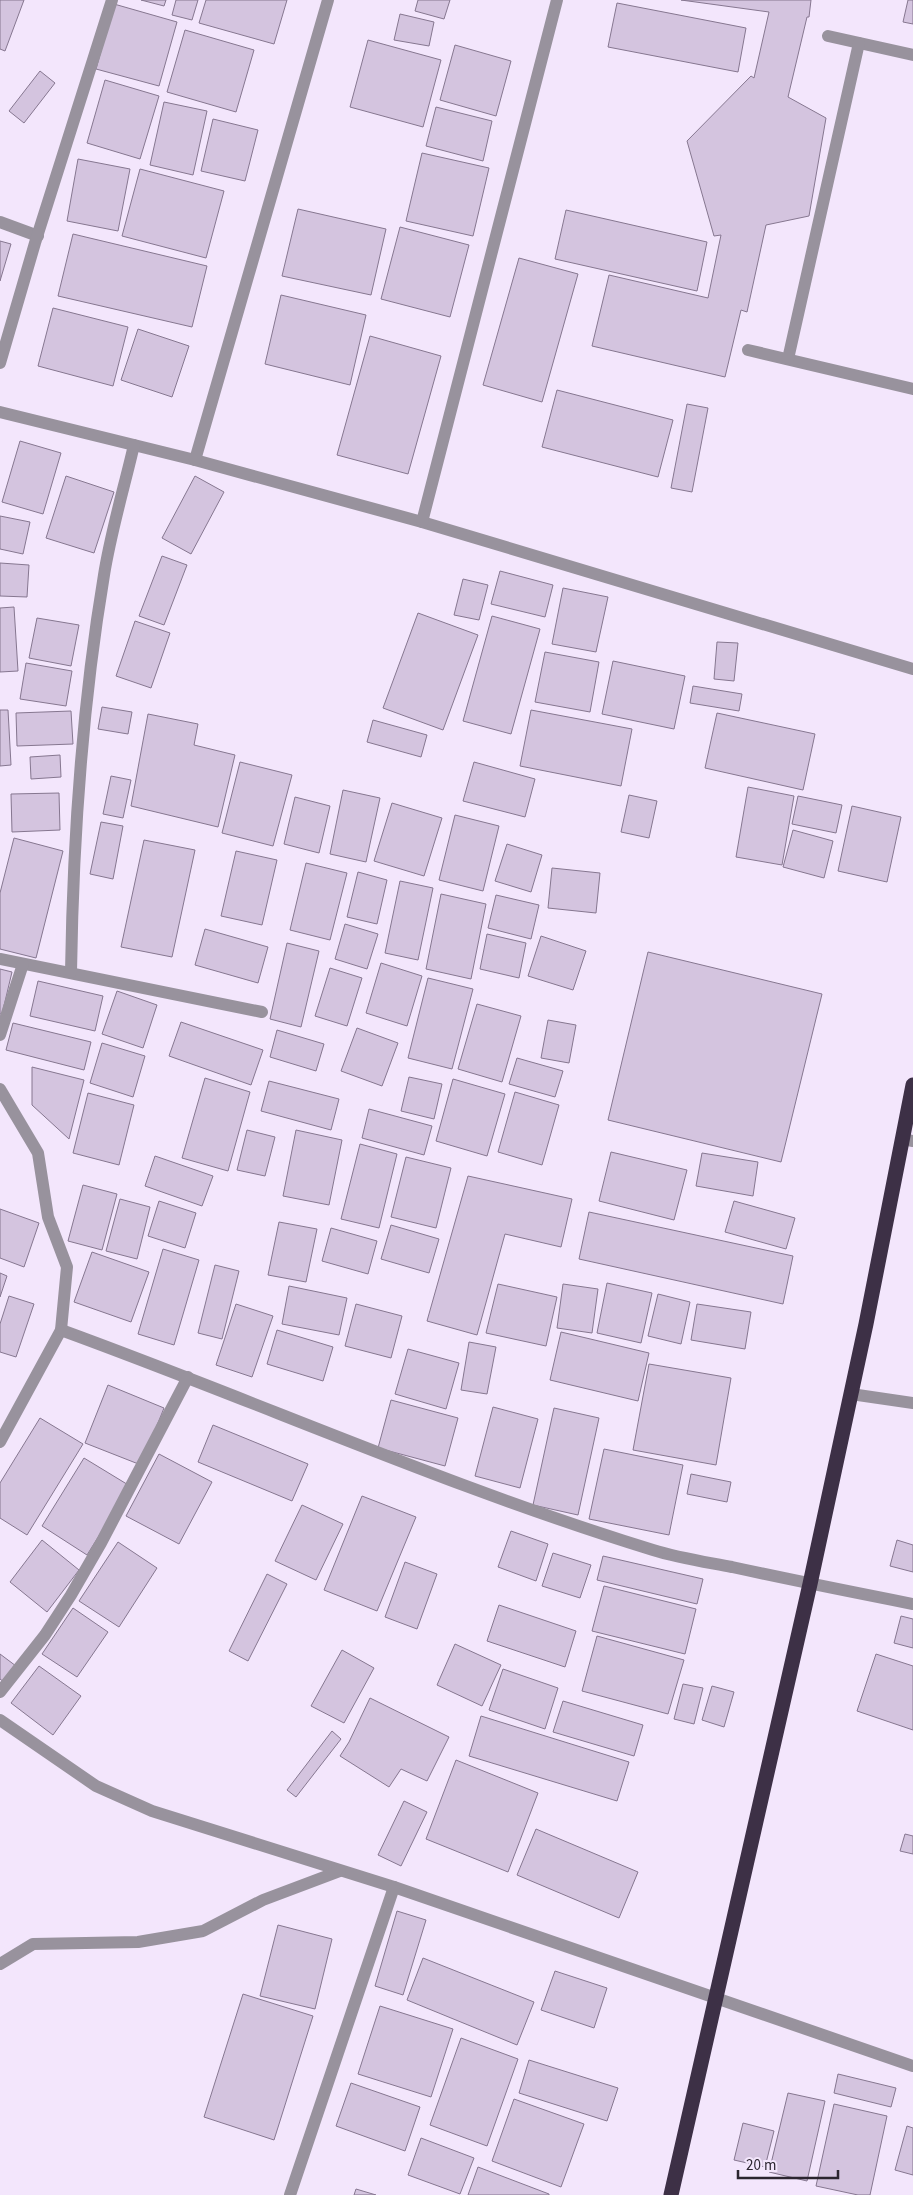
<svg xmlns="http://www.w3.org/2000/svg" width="913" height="2195" font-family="'Source Sans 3',sans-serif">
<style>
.building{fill:#d4c4df;stroke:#867790}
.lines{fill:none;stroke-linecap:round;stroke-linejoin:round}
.minor{stroke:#98929d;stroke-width:12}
.highway{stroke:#3d3046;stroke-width:15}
</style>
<rect width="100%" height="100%" fill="#f3e6fc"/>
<g class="building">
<polygon points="0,0 24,0 5,51 0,49"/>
<polygon points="141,0 166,0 164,6"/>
<polygon points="176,0 198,0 192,20 172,15"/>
<polygon points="206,0 287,0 274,44 199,23"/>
<polygon points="418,0 450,0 444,19 415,11"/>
<polygon points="681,0 811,0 809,17 807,17 788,97 826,118 809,216 766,225 747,312 741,310 725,377 592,346 609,275 708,298 721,235 714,236 687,141 751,76 754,78 769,12"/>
<polygon points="908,0 913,0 913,24 903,22"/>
<polygon points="617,3 746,28 738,72 608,47"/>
<polygon points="114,4 177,22 159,86 96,69"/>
<polygon points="400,14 434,22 429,46 394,40"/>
<polygon points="185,30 254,50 236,112 167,92"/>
<polygon points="368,40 441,60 423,127 350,107"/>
<polygon points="455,45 511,61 496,116 440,100"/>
<polygon points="40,71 55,83 24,123 9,111"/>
<polygon points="105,80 159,96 140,159 87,143"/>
<polygon points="164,102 207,111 193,175 150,165"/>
<polygon points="436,107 492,121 483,161 426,146"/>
<polygon points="213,119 258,130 245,181 201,171"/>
<polygon points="422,153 489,168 473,236 406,221"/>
<polygon points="78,159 130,169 118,231 67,221"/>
<polygon points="140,169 224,191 206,258 122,236"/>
<polygon points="298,209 386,229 371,295 282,276"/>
<polygon points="566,210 707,242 697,291 555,259"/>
<polygon points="400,227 469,245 450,317 381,299"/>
<polygon points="73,234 207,266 192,327 58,296"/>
<polygon points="0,241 11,244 0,281"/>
<polygon points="519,258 578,274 542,402 483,385"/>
<polygon points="281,295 366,315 350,385 265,364"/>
<polygon points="53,308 128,327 113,386 38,366"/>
<polygon points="138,329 189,346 172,397 121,380"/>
<polygon points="370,336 441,356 408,474 337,455"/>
<polygon points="557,390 673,420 658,477 542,447"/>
<polygon points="687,404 708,408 692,492 671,488"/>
<polygon points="20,441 61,453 43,514 2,502"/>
<polygon points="66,476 114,492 94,553 46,538"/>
<polygon points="195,476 224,492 191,554 162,538"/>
<polygon points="0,516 30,522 23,554 0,549"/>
<polygon points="162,556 187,565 164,625 139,616"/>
<polygon points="0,563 29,565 27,597 0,596"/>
<polygon points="500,571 553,585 545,617 491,604"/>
<polygon points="463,579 488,585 479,620 454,615"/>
<polygon points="563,588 608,597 596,652 552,644"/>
<polygon points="14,607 18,671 0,672 0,608"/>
<polygon points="418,613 478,635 443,730 383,708"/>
<polygon points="492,616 540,629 511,734 463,721"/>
<polygon points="37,618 79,625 71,666 29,658"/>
<polygon points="135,621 170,633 151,688 116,676"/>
<polygon points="717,642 738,643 734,681 714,679"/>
<polygon points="545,652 599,662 590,712 535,702"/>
<polygon points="613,661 685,676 674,729 602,714"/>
<polygon points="26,663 72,671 66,706 20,699"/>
<polygon points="693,686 742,694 739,711 690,703"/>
<polygon points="102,707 132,712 128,734 98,729"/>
<polygon points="0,710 8,710 11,765 0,766"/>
<polygon points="531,710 632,729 621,786 520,766"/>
<polygon points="71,711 73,744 17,746 16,713"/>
<polygon points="717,713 815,734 803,790 705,768"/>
<polygon points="148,714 198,724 194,745 235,755 218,827 131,806"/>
<polygon points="373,720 427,735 421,757 367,742"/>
<polygon points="60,755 61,777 31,779 30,757"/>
<polygon points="240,762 292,775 273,846 222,833"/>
<polygon points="474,762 535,779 525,817 463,801"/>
<polygon points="111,776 131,780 123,818 103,814"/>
<polygon points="748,787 794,796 782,865 736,857"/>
<polygon points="343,790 380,798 366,862 330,854"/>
<polygon points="59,793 60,830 12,832 11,794"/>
<polygon points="629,795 657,801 649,838 621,832"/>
<polygon points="798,796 842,805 836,833 792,824"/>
<polygon points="295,797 330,806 319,853 284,844"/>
<polygon points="392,803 442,818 424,876 374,861"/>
<polygon points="852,806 901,817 887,882 838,871"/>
<polygon points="455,815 499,826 483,891 439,880"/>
<polygon points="101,822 123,826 113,879 90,874"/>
<polygon points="793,830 833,841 824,878 783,867"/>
<polygon points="14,838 63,851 36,958 0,949 0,893"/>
<polygon points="144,840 195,850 172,957 121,947"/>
<polygon points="507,844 542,855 531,892 495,881"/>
<polygon points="236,851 277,860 262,925 221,916"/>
<polygon points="306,863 347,873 330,940 290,930"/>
<polygon points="552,868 600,873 596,913 548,908"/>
<polygon points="358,872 387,880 377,924 347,917"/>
<polygon points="400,881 433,888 418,960 385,953"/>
<polygon points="441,894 486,904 471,979 426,969"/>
<polygon points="496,895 539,905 531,939 488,928"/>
<polygon points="345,924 378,934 367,969 335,959"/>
<polygon points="205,929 268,947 258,983 195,965"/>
<polygon points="487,934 526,943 519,978 480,969"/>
<polygon points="541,936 586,951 573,990 528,976"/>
<polygon points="287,943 319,951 301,1027 270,1019"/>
<polygon points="648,952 822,994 781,1162 608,1120"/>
<polygon points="381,963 422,976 407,1026 366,1013"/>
<polygon points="330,968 362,978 347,1026 315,1016"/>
<polygon points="0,969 12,972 2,1014 0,1014"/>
<polygon points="428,978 473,989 452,1069 408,1058"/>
<polygon points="38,981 103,996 95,1031 30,1016"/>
<polygon points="117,991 157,1005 143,1048 102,1034"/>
<polygon points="477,1004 521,1016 502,1082 458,1069"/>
<polygon points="548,1020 576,1025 569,1063 541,1058"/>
<polygon points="181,1022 263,1050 251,1085 169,1056"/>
<polygon points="13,1023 91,1042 84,1070 6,1050"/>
<polygon points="357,1028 398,1043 382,1086 341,1071"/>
<polygon points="277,1030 324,1044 316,1071 270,1057"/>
<polygon points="102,1043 145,1056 133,1097 90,1083"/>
<polygon points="517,1058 563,1071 555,1097 509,1084"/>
<polygon points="32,1067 84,1080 69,1139 32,1105"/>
<polygon points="409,1077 442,1084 434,1119 401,1111"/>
<polygon points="205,1078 250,1092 228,1171 182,1158"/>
<polygon points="453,1079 505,1094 487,1156 436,1141"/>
<polygon points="269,1081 339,1099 331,1130 261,1111"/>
<polygon points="515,1092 559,1105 542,1165 498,1152"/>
<polygon points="88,1093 134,1105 119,1165 73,1153"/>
<polygon points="369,1109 432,1126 424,1155 362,1138"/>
<polygon points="247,1130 275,1137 265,1176 237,1170"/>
<polygon points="296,1130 342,1140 329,1205 283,1196"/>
<polygon points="360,1144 397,1154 379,1228 341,1219"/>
<polygon points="611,1152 687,1170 674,1220 599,1201"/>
<polygon points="702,1153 758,1162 753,1196 696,1186"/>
<polygon points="155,1156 213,1176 202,1206 145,1186"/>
<polygon points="406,1157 451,1168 436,1228 391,1217"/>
<polygon points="468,1176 572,1199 561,1247 505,1234 477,1335 427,1321"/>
<polygon points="83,1185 117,1194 102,1250 68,1241"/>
<polygon points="120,1199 150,1207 137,1259 106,1251"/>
<polygon points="159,1201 196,1213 185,1248 148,1236"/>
<polygon points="734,1201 795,1218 786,1249 725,1232"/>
<polygon points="0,1209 39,1223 24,1267 0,1258"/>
<polygon points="589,1212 793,1256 783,1304 579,1259"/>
<polygon points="279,1222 317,1229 306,1282 268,1275"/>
<polygon points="391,1225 439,1239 429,1273 381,1259"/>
<polygon points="331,1228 377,1241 368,1274 322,1261"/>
<polygon points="163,1249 199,1260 174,1345 138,1334"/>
<polygon points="92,1252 149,1272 131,1322 74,1302"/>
<polygon points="215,1265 239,1271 222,1339 198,1333"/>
<polygon points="0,1273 7,1276 0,1297"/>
<polygon points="607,1283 652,1293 641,1343 597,1333"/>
<polygon points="498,1284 557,1297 546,1346 486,1333"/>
<polygon points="563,1284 598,1289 592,1333 557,1328"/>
<polygon points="289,1286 347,1298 339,1335 282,1324"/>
<polygon points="658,1294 690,1302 681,1344 648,1336"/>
<polygon points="9,1296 34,1304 16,1357 0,1352 0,1324"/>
<polygon points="236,1304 273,1316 252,1377 216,1365"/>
<polygon points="356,1304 402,1316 391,1358 345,1346"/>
<polygon points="697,1304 751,1312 745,1349 691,1340"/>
<polygon points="277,1330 333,1347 323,1381 267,1364"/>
<polygon points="561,1332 649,1353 638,1401 550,1380"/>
<polygon points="469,1342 496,1347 487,1394 461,1390"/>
<polygon points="408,1349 459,1363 446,1409 395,1394"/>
<polygon points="649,1364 731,1378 716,1465 633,1450"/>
<polygon points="108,1385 164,1408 141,1465 85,1443"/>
<polygon points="391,1400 458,1418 445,1466 378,1448"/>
<polygon points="493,1407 538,1419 520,1488 475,1476"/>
<polygon points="554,1408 599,1418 578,1515 533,1505"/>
<polygon points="40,1418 83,1444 27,1535 0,1518 0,1483"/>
<polygon points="213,1425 308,1464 292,1501 198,1462"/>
<polygon points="604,1449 683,1465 669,1535 589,1519"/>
<polygon points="159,1454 212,1482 179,1544 126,1516"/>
<polygon points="84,1458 130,1486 87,1555 42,1526"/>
<polygon points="691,1474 731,1482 727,1502 687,1494"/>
<polygon points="362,1496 416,1517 377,1611 324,1590"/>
<polygon points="302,1505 343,1524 316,1580 275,1561"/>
<polygon points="511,1531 548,1544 536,1581 498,1567"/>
<polygon points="42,1540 79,1570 47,1612 10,1582"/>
<polygon points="897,1540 913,1545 913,1572 890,1566"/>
<polygon points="118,1542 157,1568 119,1627 79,1601"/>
<polygon points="553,1553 591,1565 580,1598 542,1586"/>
<polygon points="603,1556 703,1579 697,1604 597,1580"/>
<polygon points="405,1562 437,1574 417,1629 385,1617"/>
<polygon points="267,1574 287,1584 248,1661 229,1651"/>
<polygon points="604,1586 696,1609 685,1654 592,1631"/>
<polygon points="499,1605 576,1631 565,1667 487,1641"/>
<polygon points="73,1608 108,1632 77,1677 42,1654"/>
<polygon points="901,1616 913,1619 913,1648 894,1643"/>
<polygon points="597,1636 684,1660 668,1714 582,1691"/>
<polygon points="455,1644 501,1665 482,1706 437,1685"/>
<polygon points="342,1650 374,1668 344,1723 311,1706"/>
<polygon points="0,1654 16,1666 4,1682 0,1679"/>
<polygon points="876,1654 913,1666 913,1730 857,1711"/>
<polygon points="39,1666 81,1696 53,1735 11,1703"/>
<polygon points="503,1669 558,1688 545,1729 489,1710"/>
<polygon points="683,1684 703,1688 694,1724 674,1719"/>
<polygon points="712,1686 734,1692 724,1727 702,1720"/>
<polygon points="370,1698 449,1737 427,1781 401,1769 389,1787 340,1756 349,1742"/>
<polygon points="563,1701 643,1725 634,1756 553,1732"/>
<polygon points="481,1716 629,1762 617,1801 469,1756"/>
<polygon points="332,1731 341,1739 296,1797 287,1790"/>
<polygon points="456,1760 538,1793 508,1872 426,1839"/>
<polygon points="404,1801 427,1812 401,1866 378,1855"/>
<polygon points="536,1829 638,1872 619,1918 517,1875"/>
<polygon points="905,1834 913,1836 913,1854 900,1851"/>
<polygon points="397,1911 426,1920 403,1995 375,1986"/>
<polygon points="278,1925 332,1939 315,2009 260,1996"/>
<polygon points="423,1958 534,2002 517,2045 407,2000"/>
<polygon points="555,1971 607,1988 594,2028 541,2010"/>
<polygon points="243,1994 313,2016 274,2140 204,2117"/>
<polygon points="380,2006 453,2029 431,2097 358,2074"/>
<polygon points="461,2038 518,2059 487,2146 430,2125"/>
<polygon points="529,2060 618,2088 607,2121 519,2093"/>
<polygon points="838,2074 896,2088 891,2107 834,2093"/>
<polygon points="351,2083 420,2107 405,2151 336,2126"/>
<polygon points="788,2093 825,2101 807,2181 769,2172"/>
<polygon points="514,2099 584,2124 561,2187 492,2161"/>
<polygon points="834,2104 887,2116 870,2195 858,2195 816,2186"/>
<polygon points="743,2123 774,2131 765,2167 734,2160"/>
<polygon points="907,2126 913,2128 913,2175 895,2170"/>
<polygon points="421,2138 474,2158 460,2194 408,2175"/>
<polygon points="478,2167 549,2194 549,2195 468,2195"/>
<polygon points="356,2189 376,2195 354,2195"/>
</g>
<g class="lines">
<g class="minor">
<polyline points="828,36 913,55"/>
<polyline points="0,222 38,236"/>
<polyline points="748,350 913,389"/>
<polyline points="788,359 859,43"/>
<polyline points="0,363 35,243 112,0"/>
<polyline points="0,412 195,460 422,522 913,669"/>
<polyline points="195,460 328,0"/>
<polyline points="422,522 557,0"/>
<polyline points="0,959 262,1012"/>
<path d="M 71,972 C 73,840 82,706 104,575 C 111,531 124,488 134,445"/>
<polyline points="0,1035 23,964"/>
<polyline points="0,1089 38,1153 48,1217 67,1267 61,1330 0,1442"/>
<polyline points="903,1139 913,1141"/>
<path d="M 61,1330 C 259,1402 451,1488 653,1550 C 678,1558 706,1562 732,1567 C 792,1580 852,1592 913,1604"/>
<polyline points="851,1394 913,1403"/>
<polyline points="0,1692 45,1635 71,1595 101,1543 188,1377"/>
<polyline points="0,1720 96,1786 152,1811 394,1887 913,2066"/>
<polyline points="0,1964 33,1944 138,1942 203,1931 263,1900 340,1871"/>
<polyline points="290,2195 394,1887"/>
</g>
<polyline class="highway" points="671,2195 810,1584 866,1324 913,1085"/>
</g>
<path d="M738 2170v8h100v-8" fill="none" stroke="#2b252f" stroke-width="2.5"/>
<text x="746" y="2170" font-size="15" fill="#2b252f" stroke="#f3e6fc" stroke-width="4" paint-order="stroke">20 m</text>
</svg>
